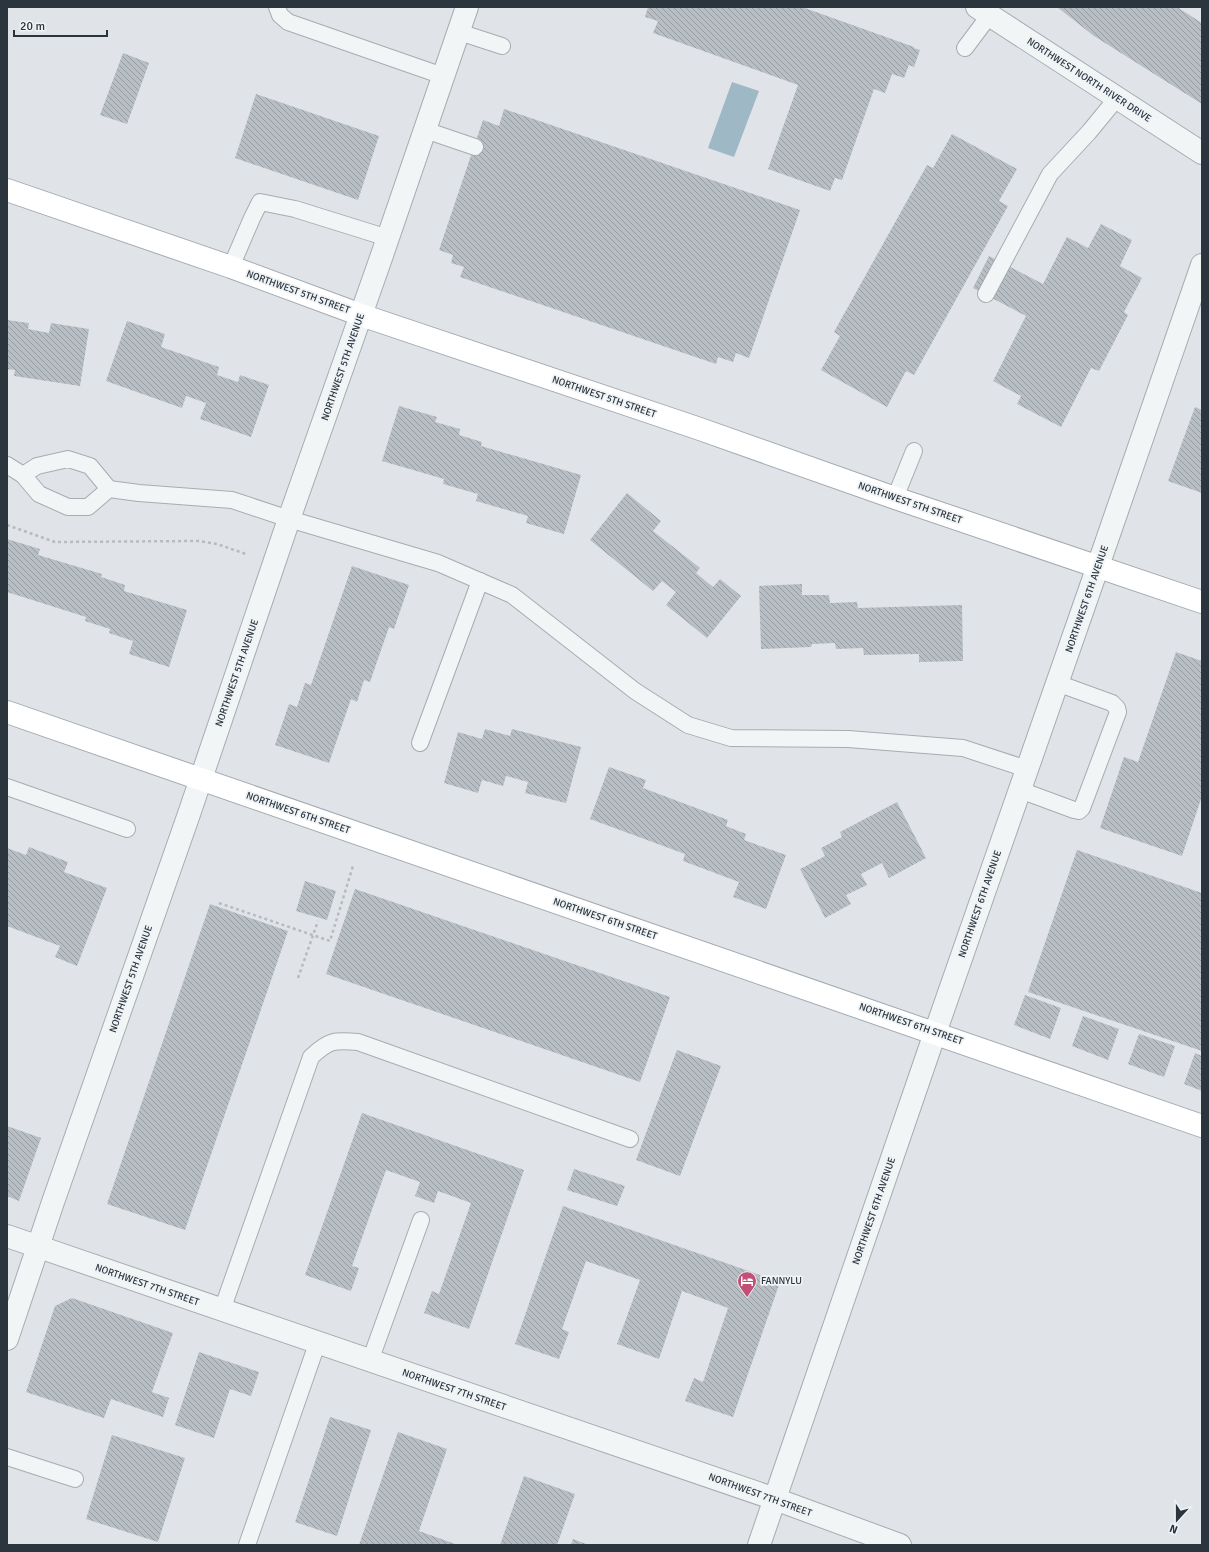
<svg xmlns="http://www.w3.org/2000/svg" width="1209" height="1552" font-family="Signika,sans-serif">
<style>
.water{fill:#9eb8c5}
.building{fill:url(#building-back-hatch)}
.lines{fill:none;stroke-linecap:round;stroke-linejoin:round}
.service-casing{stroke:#a6acb2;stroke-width:18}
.minor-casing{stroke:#a6acb2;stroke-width:24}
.tertiary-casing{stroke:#a6acb2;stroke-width:24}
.primary-casing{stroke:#a0abb2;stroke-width:24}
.path{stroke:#b6bbbf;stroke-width:2.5;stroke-dasharray:3 3;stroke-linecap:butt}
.service{stroke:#f2f5f6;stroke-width:16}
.minor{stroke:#f2f5f6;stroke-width:22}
.tertiary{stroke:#f2f5f6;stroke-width:22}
.primary{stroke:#fff;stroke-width:22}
.labels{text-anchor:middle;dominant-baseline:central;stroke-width:3.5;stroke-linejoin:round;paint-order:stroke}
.street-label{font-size:10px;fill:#2a353e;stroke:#eff3f5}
.poi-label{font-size:10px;fill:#2a353e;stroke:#eff3f5;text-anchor:start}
</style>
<defs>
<pattern id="building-back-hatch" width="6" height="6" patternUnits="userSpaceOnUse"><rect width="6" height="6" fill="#b8bfc4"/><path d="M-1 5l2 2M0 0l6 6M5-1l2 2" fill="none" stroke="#969ca1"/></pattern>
</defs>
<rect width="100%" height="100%" fill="#e0e4e8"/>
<polygon class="water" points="732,82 759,91 734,157 708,148"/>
<g class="building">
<polygon points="648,7 802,7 914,47 914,48 920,50 914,67 909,65 904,78 892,74 885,93 874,89 842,180 835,178 830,191 768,169 798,85 653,33 658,21 645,17"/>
<polygon points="1057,7 1177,7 1202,23 1202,104 1094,36"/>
<polygon points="123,53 149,63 127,124 100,115"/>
<polygon points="256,94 379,136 358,200 235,158"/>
<polygon points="504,109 800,210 749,358 736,353 733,362 718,357 716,364 460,277 464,267 451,263 453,255 439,250 483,120 499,126"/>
<polygon points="952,134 1017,169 999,201 1008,206 914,375 906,371 887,407 821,370 840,336 834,332 927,165 933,168"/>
<polygon points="1101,224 1132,240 1120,266 1142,278 1124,312 1128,315 1099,371 1091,368 1061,427 1017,404 1021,396 993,381 1026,316 973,288 989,256 1043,284 1067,237 1088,248"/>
<polygon points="7,320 29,323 28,329 49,333 51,323 89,329 80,386 14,376 15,370 7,369"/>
<polygon points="127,321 165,334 161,347 219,367 217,375 238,382 240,375 269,385 251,437 200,419 206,403 186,396 182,408 106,381"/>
<polygon points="399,406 437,417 435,422 460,429 459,435 482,442 481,446 581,475 564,534 526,523 528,516 476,501 478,494 443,484 444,479 382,461"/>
<polygon points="1195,407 1202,410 1202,493 1168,481"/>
<polygon points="627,493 661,521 653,531 700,568 696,573 713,587 720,579 741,596 707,638 666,605 676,592 662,581 653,591 590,540"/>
<polygon points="7,539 40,549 38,555 102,574 101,577 125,585 124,591 187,610 169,667 129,654 133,641 109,633 110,629 85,621 86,617 7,592"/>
<polygon points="352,566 409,585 394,629 389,627 370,682 364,680 357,702 351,699 329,763 275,745 289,704 297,707 305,683 311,685"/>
<polygon points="802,584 802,595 829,595 830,603 857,602 858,608 962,605 963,661 919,662 919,654 864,655 863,648 836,649 835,643 812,644 811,647 761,649 759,586"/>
<polygon points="1176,652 1202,661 1202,796 1182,856 1100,828 1124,757 1138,762"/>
<polygon points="485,729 510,736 512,729 581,747 566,803 525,793 528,782 506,776 503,786 482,780 478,793 444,783 458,732 482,739"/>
<polygon points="609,767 646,780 643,788 728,820 726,826 746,834 744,840 786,855 766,909 733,897 739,882 683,861 685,854 590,819"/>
<polygon points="897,802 926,858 889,878 882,863 861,874 867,885 846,895 851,904 825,918 800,869 825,856 821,848 842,837 840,832"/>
<polygon points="29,847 68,862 64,872 107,888 77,966 55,957 60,946 7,926 7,848 26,855"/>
<polygon points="1077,850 1202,893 1202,1051 1028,992"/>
<polygon points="305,881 336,891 327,920 296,911"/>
<polygon points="355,889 670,997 640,1082 326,974"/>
<polygon points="210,904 288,931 185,1230 107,1204"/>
<polygon points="1025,995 1061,1008 1050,1039 1014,1025"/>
<polygon points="1083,1016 1119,1029 1108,1060 1072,1046"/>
<polygon points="1139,1034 1175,1046 1164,1077 1128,1064"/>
<polygon points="677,1050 721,1066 680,1176 636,1160"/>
<polygon points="1195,1053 1202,1056 1202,1091 1184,1084"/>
<polygon points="362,1113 524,1170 469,1329 424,1313 432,1291 439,1294 471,1203 438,1191 434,1203 415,1196 420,1182 386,1170 352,1266 359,1268 351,1291 305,1275"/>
<polygon points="7,1126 41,1138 19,1201 7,1196"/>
<polygon points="574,1169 625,1186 617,1206 567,1190"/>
<polygon points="563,1206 780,1282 733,1417 685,1401 694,1378 703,1382 728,1308 682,1291 659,1359 617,1344 640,1280 586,1261 562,1329 569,1332 559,1359 515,1344"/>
<polygon points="72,1298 173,1333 152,1392 169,1398 163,1417 111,1399 104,1418 26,1392 55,1306"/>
<polygon points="199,1352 259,1372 251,1396 230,1389 214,1438 175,1425"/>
<polygon points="330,1417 371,1430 337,1536 295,1522"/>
<polygon points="398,1432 447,1449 419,1531 458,1545 359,1545"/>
<polygon points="112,1435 185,1458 158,1542 86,1519"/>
<polygon points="524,1476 575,1494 557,1545 500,1545"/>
<polygon points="573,1539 589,1545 571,1545"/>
</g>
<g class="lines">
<defs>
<g id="service">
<polyline points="277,7 280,15 288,22 443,76"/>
<polyline points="459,32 502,46"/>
<polyline points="965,48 989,16"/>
<polyline points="425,130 475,147"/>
<polyline points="231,267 252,218 260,202 295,209 388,238"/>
<polyline points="986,294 1050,174 1089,132 1117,98"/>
<polyline points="7,465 23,475"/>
<polyline points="109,489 88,507 68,507 39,494 23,475 37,466 68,459 90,466 109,489 139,493 232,500 289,519 438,563 512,595 635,691 688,725 731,738 848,739 963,748 1027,769"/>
<polyline points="895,498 914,451"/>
<polyline points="420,743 480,581"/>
<polyline points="7,787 127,829"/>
<polyline points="1020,790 1074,810 1079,811 1082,808 1118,712 1117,708 1112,703 1057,683"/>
<path d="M 222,1310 L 311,1057 C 329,1040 334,1040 358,1042 L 630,1139"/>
<polyline points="370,1361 421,1220"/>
<polyline points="7,1457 75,1479"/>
<polyline points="247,1545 317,1344"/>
</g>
<g id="minor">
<polyline points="7,1236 775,1499 900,1545"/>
<polyline points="7,1339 53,1202 189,814 289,519 381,258 467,7"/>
<polyline points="759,1545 935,1033 1098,566 1202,265"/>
</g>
<polyline id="tertiary" points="977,7 1202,153"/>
<g id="primary">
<polyline points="7,190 231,267 361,315 697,428 895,498 1202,602"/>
<polyline points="7,712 1202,1126"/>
</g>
</defs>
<use href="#service" class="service-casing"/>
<use href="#minor" class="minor-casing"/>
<use href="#tertiary" class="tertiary-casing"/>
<use href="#primary" class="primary-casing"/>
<g class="path">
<polyline points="7,525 55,542 199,541 217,544 246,554"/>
<polyline points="219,903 330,941 353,866"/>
<polyline points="298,978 318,921"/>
</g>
<use href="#service" class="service"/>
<use href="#minor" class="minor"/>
<use href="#tertiary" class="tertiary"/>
<use href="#primary" class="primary"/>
</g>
<defs>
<symbol id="hotel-pin" viewBox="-11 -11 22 30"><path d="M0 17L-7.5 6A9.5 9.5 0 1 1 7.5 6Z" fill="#c25076" stroke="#eff3f5"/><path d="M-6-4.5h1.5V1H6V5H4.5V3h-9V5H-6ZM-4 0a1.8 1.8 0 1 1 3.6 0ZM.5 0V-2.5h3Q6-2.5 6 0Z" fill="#fff"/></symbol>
</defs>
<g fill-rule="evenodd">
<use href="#hotel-pin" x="736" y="1270" width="22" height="30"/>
</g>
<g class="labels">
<g class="street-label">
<text transform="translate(1089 80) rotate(33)">NORTHWEST NORTH RIVER DRIVE</text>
<text transform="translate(298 292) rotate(20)">NORTHWEST 5TH STREET</text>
<text transform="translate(343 367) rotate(-71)">NORTHWEST 5TH AVENUE</text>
<text transform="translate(604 397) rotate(19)">NORTHWEST 5TH STREET</text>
<text transform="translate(910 503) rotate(19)">NORTHWEST 5TH STREET</text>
<text transform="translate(1087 599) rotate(-71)">NORTHWEST 6TH AVENUE</text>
<text transform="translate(237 673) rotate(-71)">NORTHWEST 5TH AVENUE</text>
<text transform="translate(298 813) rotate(19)">NORTHWEST 6TH STREET</text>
<text transform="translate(980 904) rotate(-71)">NORTHWEST 6TH AVENUE</text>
<text transform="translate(605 919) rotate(19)">NORTHWEST 6TH STREET</text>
<text transform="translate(131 979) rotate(-71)">NORTHWEST 5TH AVENUE</text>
<text transform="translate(911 1024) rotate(19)">NORTHWEST 6TH STREET</text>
<text transform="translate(874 1211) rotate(-71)">NORTHWEST 6TH AVENUE</text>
<text transform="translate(147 1285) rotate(19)">NORTHWEST 7TH STREET</text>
<text transform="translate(454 1390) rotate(19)">NORTHWEST 7TH STREET</text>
<text transform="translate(760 1495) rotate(20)">NORTHWEST 7TH STREET</text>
</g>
<g class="poi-label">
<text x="761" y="1281">FANNYLU</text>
</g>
</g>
<rect width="1209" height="1552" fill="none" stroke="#2a353e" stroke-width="16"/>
<g transform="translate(1177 1520) rotate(201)" stroke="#eff3f5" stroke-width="3" paint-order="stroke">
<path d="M0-3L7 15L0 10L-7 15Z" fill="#2a353e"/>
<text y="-6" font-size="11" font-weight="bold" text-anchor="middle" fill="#2a353e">N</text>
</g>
<path d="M14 30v6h93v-6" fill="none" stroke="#2a353e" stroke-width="2"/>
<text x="20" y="30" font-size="12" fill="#2a353e" stroke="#eff3f5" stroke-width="3" paint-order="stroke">20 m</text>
</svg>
